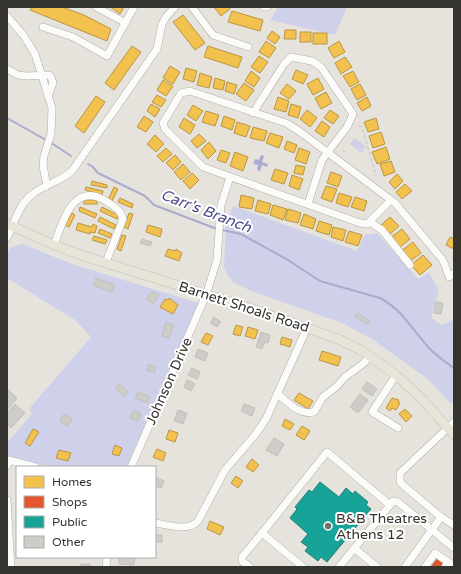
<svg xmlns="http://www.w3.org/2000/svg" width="461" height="574" font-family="'Varela Round',sans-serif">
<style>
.green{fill:#cfd0e9}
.water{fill:#aaabcd}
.homes{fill:#f2c14e;stroke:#b99644}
.shops{fill:#e4572e;stroke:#b04c2e}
.public{fill:#17a398;stroke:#208178}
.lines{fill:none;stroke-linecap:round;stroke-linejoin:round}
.stream{stroke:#aaabcd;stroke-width:2}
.building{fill:#ceccc7;stroke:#c2c0bb}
.minor-casing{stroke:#b0aea9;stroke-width:8}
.major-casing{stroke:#c2c0be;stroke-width:10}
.path{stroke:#c4c3c1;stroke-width:1;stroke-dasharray:4 2;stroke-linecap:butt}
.minor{stroke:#fbfbfa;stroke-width:7}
.major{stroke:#e8e4d8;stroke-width:9}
.poi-dot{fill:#73716b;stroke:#fff;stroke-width:1.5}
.labels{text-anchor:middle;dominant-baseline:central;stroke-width:4;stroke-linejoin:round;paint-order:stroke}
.street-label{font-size:14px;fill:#35332e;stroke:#fff}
.poi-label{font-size:14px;fill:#35332e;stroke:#fff;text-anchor:start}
.water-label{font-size:15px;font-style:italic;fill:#484789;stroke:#fff}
</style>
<rect width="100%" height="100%" fill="#e6e3dd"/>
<g class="green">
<polygon points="278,7 347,7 335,35 270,20"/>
<polygon points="355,138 366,147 361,153 350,144"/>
<polygon points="233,206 357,251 365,235 377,233 418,279 429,273 439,290 431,318 442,325 454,319 454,399 451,404 428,379 372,339 342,323 251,291 233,282 227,274 224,267 226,224"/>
<polygon points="23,244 69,263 198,303 198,306 128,467 49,467 11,457 7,454 7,443 32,414 29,409 91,337 75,320 7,278 7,252 11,247"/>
</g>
<polygon class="water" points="261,155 264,156 262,162 268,164 267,167 262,165 260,171 257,170 258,165 253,164 255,159 259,160"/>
<g class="homes">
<polygon points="32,7 62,7 84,15 111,29 107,41 30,10"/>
<polygon points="110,7 124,7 120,14"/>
<polygon points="214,7 229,7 230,9 221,16"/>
<polygon points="232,11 263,20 260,31 228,22"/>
<polygon points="183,15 205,43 195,50 173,22"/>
<polygon points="285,30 296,30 296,39 284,39"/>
<polygon points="272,31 280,37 275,44 267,38"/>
<rect x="300" y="32" width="11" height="10"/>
<rect x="313" y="33" width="14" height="11"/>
<polygon points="266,41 276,48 269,58 259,52"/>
<polygon points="339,41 345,52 334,58 328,48"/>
<polygon points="132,46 141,52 114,90 105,83"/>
<polygon points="208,46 242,57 238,68 204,57"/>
<polygon points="259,56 268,62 260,73 251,67"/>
<polygon points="345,57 352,67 341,74 335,63"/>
<polygon points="170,66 180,72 173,84 163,78"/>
<polygon points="186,68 197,71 194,82 183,79"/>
<polygon points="296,70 308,75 303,84 292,79"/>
<polygon points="251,71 260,78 254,87 245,81"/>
<polygon points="353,71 359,82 350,87 343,76"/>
<polygon points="200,73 212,77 209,88 197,85"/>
<polygon points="215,78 225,81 223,90 213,88"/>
<polygon points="318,78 324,89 313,95 307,84"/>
<polygon points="163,80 173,86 166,96 157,90"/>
<polygon points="227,82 237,85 234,94 225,91"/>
<polygon points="244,83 254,90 246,101 236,94"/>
<polygon points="287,84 296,91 289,99 280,93"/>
<polygon points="360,84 366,95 357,100 351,89"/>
<polygon points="326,92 332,103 321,109 315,98"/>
<polygon points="157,95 166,100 161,107 152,102"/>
<polygon points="96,96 105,102 84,133 75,126"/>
<polygon points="278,97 289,101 286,112 274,109"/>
<polygon points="367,97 371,106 362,111 357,103"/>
<polygon points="151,104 160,109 155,117 147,111"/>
<polygon points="291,104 301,107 298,118 288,115"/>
<polygon points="193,105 203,111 196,121 187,115"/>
<polygon points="307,110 317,118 310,127 300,119"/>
<polygon points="330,110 339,116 333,124 324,118"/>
<polygon points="206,111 219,115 215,126 202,122"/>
<polygon points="144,116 153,122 146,132 137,127"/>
<polygon points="224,116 235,120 232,130 221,126"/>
<polygon points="184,118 195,125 190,134 179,127"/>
<polygon points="376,118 379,129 368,132 364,122"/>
<polygon points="322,121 330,127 324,137 315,131"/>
<polygon points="237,122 250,126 246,137 234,133"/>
<polygon points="253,127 267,131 264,141 250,138"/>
<polygon points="381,132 385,144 373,148 369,136"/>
<polygon points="270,133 283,137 279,148 266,143"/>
<polygon points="199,134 206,141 197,148 191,141"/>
<polygon points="155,135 164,144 156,152 147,144"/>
<polygon points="287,141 297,145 294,153 284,149"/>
<polygon points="209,142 216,151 208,159 201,150"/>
<polygon points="386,147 390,159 377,164 372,152"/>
<polygon points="166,148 172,154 163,162 157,156"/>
<polygon points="299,148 310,152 306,164 295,160"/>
<polygon points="221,150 230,153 226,163 217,160"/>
<polygon points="235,152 248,157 243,171 230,166"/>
<polygon points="175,155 181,162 173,170 166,163"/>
<polygon points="391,161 395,172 384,176 380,164"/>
<polygon points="183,164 190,172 181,180 174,172"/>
<polygon points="296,165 305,167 303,175 294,173"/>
<polygon points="275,169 288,173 284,184 271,180"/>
<polygon points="331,172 342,176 338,187 327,183"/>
<polygon points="192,173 199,180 190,189 183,181"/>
<polygon points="397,174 403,181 395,189 389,182"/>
<polygon points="292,175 303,179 299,190 289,186"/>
<polygon points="92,181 107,185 107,188 91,185"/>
<polygon points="405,184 412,191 402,199 396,192"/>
<polygon points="326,186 337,189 332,202 321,198"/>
<polygon points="86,187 103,191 102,195 85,190"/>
<polygon points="114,187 118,189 112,201 108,200"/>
<polygon points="339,193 352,197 348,207 336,203"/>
<polygon points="241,195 254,198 252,209 239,207"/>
<polygon points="355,197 367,201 364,211 351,207"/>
<polygon points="120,198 133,204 132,208 118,202"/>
<rect x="84" y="200" width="13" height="4"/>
<polygon points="258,200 271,204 268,214 255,211"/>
<polygon points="273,205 287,209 283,220 270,215"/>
<polygon points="80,207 97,214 95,218 79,211"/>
<polygon points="102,207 118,215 117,219 100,211"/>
<polygon points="288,209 301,213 298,223 285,220"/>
<polygon points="72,213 75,215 69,227 65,225"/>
<polygon points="129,213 133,214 128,229 124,227"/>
<polygon points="304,214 316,219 313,229 300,225"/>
<polygon points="100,217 116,225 114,229 98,221"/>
<polygon points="390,217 399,226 390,234 381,225"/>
<polygon points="319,221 332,225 329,235 316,231"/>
<polygon points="78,223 92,227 93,224 97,226 95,233 90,232 90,234 76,230"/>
<polygon points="148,225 162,229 160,237 146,232"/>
<polygon points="333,227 346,230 343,241 331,237"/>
<polygon points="100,229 112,234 110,238 98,233"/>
<polygon points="402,229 410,239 399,248 390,238"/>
<polygon points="349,231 362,235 358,246 345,242"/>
<polygon points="122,235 126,236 121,251 117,249"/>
<polygon points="94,236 107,240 105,244 92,240"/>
<polygon points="450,237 454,239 454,249 446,245"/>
<polygon points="413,242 421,253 409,262 401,251"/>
<polygon points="168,249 175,251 176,249 182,253 179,261 165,256"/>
<polygon points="423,255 432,265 420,275 411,265"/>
<polygon points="169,298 178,305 173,314 160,307 165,299 168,300"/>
<polygon points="236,325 243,327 240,336 233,334"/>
<polygon points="248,327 258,330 255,339 245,336"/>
<polygon points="206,333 213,336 208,345 201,342"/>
<polygon points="282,337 292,340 290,347 280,344"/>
<polygon points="322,351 341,357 338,366 319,360"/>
<polygon points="299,393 313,401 308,409 294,400"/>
<polygon points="392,398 399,400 398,402 400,403 396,410 392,408 390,411 386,408"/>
<polygon points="405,409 412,416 406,422 399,414"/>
<polygon points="285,419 294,424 290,430 282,426"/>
<polygon points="302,426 310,431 304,440 296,435"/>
<polygon points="33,429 39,432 30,446 25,443"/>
<polygon points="169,430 178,433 175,442 166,439"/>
<polygon points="115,445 122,448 119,456 112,454"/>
<polygon points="157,449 166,453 163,461 153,457"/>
<polygon points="59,450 71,453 68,461 56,458"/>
<polygon points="252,459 259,465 253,472 246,467"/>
<polygon points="236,476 243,481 238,488 231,483"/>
<polygon points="210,521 224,527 220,535 207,529"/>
</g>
<polygon class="shops" points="438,558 444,562 440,567 431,567"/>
<polygon class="public" points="320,482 339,497 346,488 353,494 355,491 368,502 366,505 371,509 327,562 321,557 318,561 305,551 308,547 301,542 308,534 290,518 297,509 295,507 309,490 312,492"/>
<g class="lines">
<g class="stream">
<polyline points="7,118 46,140"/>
<polyline points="50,142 71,156"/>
<polyline points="88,164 93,167 98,173 145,196 154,205 217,229"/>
<path d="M 222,230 L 241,234 L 288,260 L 320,281 L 380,298 C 404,311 412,330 430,349 C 437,356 445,362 454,368"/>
</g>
</g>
<g class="building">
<polygon points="142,239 152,242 150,246 140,243"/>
<polygon points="96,278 115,285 112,292 93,285"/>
<polygon points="152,291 159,295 153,304 146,299"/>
<polygon points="436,302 443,303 441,314 434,313"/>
<polygon points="357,313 370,321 368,324 355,317"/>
<polygon points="214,317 221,322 217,327 210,323"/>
<polygon points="166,322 174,325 169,338 162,336"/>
<polygon points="261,332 270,335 268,343 265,342 262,349 256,347"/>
<polygon points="198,349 208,353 205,361 195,357"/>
<polygon points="149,364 156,367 154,373 147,370"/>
<polygon points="192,368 200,372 197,379 188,375"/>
<polygon points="187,380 195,384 191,391 184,387"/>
<polygon points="367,382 377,389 372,396 362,389"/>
<polygon points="119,384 128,392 124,397 115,388"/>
<polygon points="7,389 17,398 7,410"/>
<polygon points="138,392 150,397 147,403 135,398"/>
<polygon points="360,394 368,400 358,413 350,407"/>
<polygon points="15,404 25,413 11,428 7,424 7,413"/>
<polygon points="244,404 255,408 252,416 241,411"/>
<polygon points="134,410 141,414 138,421 130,418"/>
<polygon points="178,410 187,413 183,424 174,421"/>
<polygon points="64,414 72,419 68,426 60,422"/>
<polygon points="274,438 284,444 277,456 266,450"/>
<polygon points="155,477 164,481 161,488 155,486"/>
<rect x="155" y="535" width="7" height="7"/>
<polygon points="119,557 135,557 134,565 119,564"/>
<rect x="81" y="564" width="9" height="3"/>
</g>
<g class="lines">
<defs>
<g id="minor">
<polyline points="96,7 126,23"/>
<polyline points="192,7 213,35 248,47"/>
<polyline points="264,7 267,7"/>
<polyline points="7,16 24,36 35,54 52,108 51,134 44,156 43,166 47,186"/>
<polyline points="43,27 73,37 107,56 134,7"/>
<polyline points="7,69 18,75 27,76 49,75 51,77 53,83 48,96"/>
<polyline points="253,113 284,64 291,57 312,61 321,67 353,114 347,127 322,160 308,204"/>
<polyline points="391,200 367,224 360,223 203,167 165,129 163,123 181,93 190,91 286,123 299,131 395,203 442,259 445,265 449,277 454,273"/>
<polyline points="370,222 382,230 410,265"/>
<path d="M 7,238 C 15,222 19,203 34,193 C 46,184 59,182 72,171 L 157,49 L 162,24 L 166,17 L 175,7"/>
<path d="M 54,245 C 63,221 73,181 106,201 C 114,206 120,209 123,219 L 106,262"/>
<polyline points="396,375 372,412 398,428"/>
<path d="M 277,394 C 289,402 299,416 314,412 L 323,397 L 336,387 L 345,377 L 364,363 L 370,356"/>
<polyline points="7,466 9,460 35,467"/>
<polyline points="131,467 206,295 217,260 221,205 230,177"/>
<polyline points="7,500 11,567"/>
<polyline points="390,505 393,501 398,502 454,548"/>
<polyline points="441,517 454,525"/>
<path d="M 155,523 C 169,525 187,532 198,521 L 225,470 L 255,435 L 266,419 L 307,328"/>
<polyline points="354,548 377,567"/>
<polyline points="106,567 107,557"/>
<polyline points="250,567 242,561 242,557 262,533"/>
<polyline points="303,567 262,533 327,452 390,505 339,567"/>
<polyline points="405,567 441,517 404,486 400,482 400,473 454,422"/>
<polyline points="425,567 435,553 448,562"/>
<polyline points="445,567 448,562 454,566"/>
</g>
<polyline id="major" points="7,224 54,245 84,256 253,309 338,339 361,350 396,375 423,400 454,435"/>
</defs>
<use href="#minor" class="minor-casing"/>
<use href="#major" class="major-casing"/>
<g class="path">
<polyline points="358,126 362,127 376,176"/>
<polyline points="342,150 345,152"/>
</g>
<use href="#minor" class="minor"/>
<use href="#major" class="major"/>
</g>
<circle class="poi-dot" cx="328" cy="526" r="4"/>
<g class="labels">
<g class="street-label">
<text transform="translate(244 307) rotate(18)">Barnett Shoals Road</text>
<text transform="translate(169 381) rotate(-66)">Johnson Drive</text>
</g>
<g class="poi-label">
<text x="336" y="518">B&amp;B Theatres<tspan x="336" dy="16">Athens 12</tspan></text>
</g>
<g class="water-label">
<text transform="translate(206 211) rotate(21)">Carr's Branch</text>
</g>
</g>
<rect width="461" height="574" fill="none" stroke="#35332e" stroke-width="16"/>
<rect x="16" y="466" width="140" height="92" fill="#ffffff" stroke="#aeadab"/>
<rect x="24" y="476" width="20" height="12" fill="#f2c14e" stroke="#aeadab"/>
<text x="52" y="486" font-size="12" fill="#35332e">Homes</text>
<rect x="24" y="496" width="20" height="12" fill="#e4572e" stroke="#aeadab"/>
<text x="52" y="506" font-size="12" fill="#35332e">Shops</text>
<rect x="24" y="516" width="20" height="12" fill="#17a398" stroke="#aeadab"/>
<text x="52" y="526" font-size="12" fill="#35332e">Public</text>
<rect x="24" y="536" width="20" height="12" fill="#ceccc7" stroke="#aeadab"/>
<text x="52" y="546" font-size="12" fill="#35332e">Other</text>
</svg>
